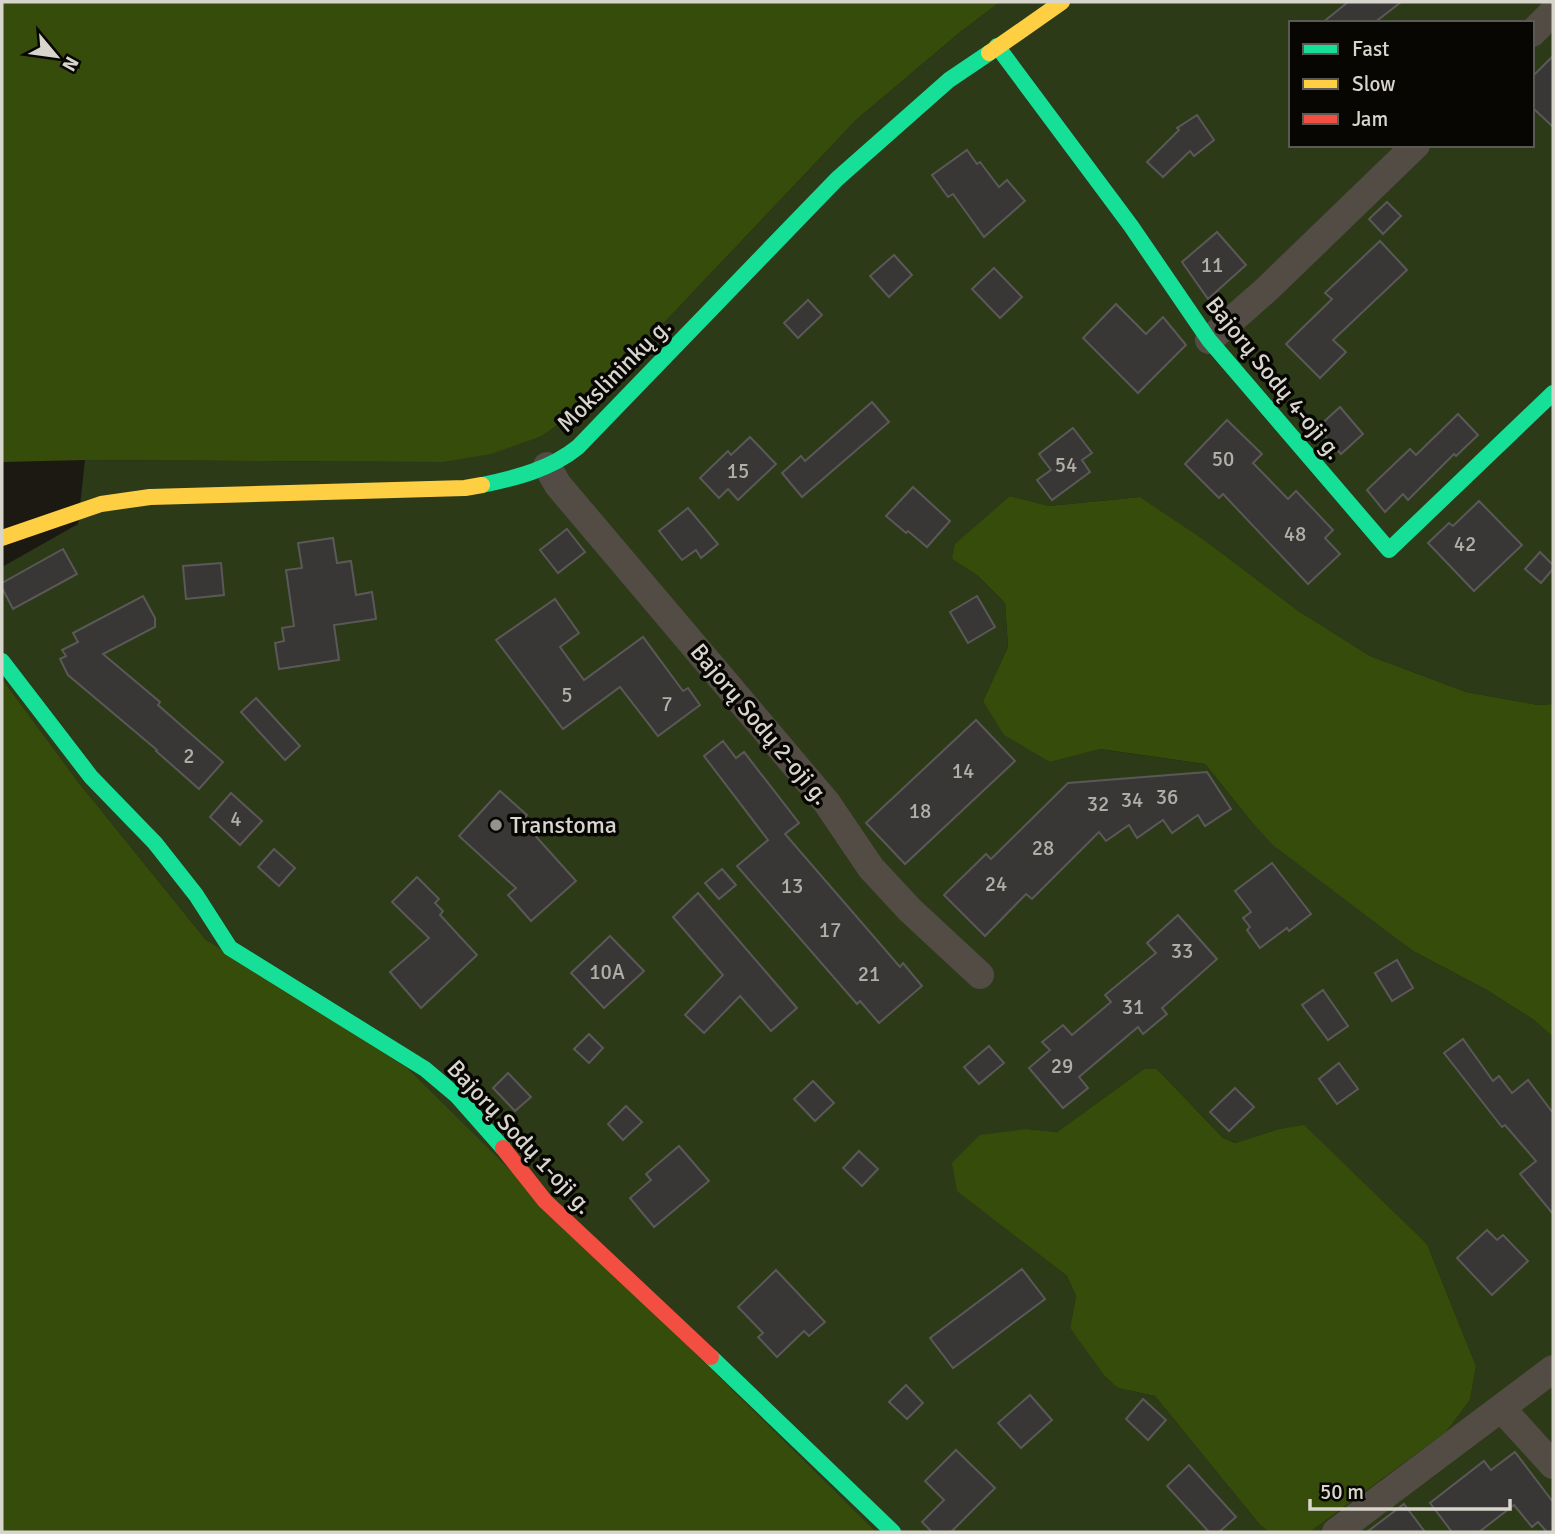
<svg xmlns="http://www.w3.org/2000/svg" width="1555" height="1534" font-family="Signika,sans-serif">
<style>
.green{fill:#2c3a18;fill-rule:evenodd}
.forest{fill:#364c0b}
.building{fill:#393736;stroke:#5b5858;stroke-width:2}
.lines{fill:none;stroke-linecap:round;stroke-linejoin:round}
.street{stroke:#534c44;stroke-width:28}
.fast{stroke:#16e098;stroke-width:16}
.slow{stroke:#ffcf43;stroke-width:16}
.jam{stroke:#f24e42;stroke-width:16}
.poi-dot{fill:#96938c;stroke:#070603;stroke-width:2.5}
.labels{text-anchor:middle;dominant-baseline:central;stroke-width:7;stroke-linejoin:round;paint-order:stroke}
.number-label{font-size:21px;fill:#b0aea7}
.street-label{font-size:24px;fill:#d8d5cd;stroke:#070603}
.poi-label{font-size:24px;fill:#d8d5cd;stroke:#070603;text-anchor:start}
</style>
<rect width="100%" height="100%" fill="#1c1912"/>
<path class="green" d="M 1000,2 L 1553,2 L 1553,704 L 1538,705 L 1466,692 L 1370,656 L 1297,610 L 1203,539 L 1140,497 L 1049,506 L 1010,496 L 952,559 L 978,576 L 1005,603 L 1008,647 L 983,701 L 1050,762 L 1099,749 L 1205,764 L 1251,821 L 1413,951 L 1487,990 L 1534,1020 L 1553,1037 L 1553,1532 L 1310,1532 L 1446,1432 L 1470,1400 L 1476,1366 L 1427,1244 L 1304,1126 L 1279,1129 L 1237,1143 L 1223,1138 L 1157,1069 L 1144,1069 L 1057,1132 L 1027,1129 L 957,1190 L 1067,1276 L 1076,1296 L 1070,1328 L 1118,1388 L 1155,1396 L 1260,1525 L 1269,1532 L 876,1532 L 206,940 L 79,783 L 2,679 L 2,567 L 78,524 L 85,460 L 443,462 L 542,436 L 588,403 L 856,120 L 959,33 ZM 1291,23 L 1532,23 L 1532,145 L 1291,145 Z"/>
<g class="forest">
<polygon points="2,2 1000,2 959,33 856,120 588,403 542,436 491,454 443,462 85,460 2,462"/>
<polygon points="1010,496 1049,506 1140,497 1203,539 1297,610 1370,656 1466,692 1538,705 1553,704 1553,1037 1534,1020 1487,990 1413,951 1273,845 1251,821 1205,764 1100,749 1050,762 1004,735 983,701 1008,647 1005,603 978,576 952,559 955,544"/>
<polygon points="2,679 79,783 206,940 407,1068 876,1532 2,1532"/>
<polygon points="1144,1069 1157,1069 1223,1138 1236,1143 1279,1129 1304,1125 1427,1244 1476,1366 1470,1400 1446,1432 1310,1532 1269,1532 1260,1525 1155,1396 1118,1388 1105,1376 1070,1328 1076,1296 1067,1276 957,1191 952,1163 980,1135 1027,1129 1057,1132"/>
</g>
<g class="building">
<polygon points="1348,2 1401,2 1374,23 1322,23"/>
<polygon points="1553,56 1553,127 1532,107 1532,77"/>
<polygon points="1197,115 1214,140 1194,156 1190,151 1163,177 1147,162 1179,130 1177,128"/>
<polygon points="967,150 977,164 980,162 999,187 1007,180 1025,201 984,237 953,194 948,197 932,175"/>
<polygon points="1387,202 1401,216 1383,234 1369,219"/>
<polygon points="1217,232 1246,265 1208,299 1182,262"/>
<polygon points="1380,241 1407,270 1333,340 1346,352 1320,378 1286,344 1332,299 1325,293"/>
<polygon points="894,255 912,275 889,297 870,276"/>
<polygon points="994,268 1022,297 1000,318 972,289"/>
<polygon points="808,300 822,315 798,338 784,323"/>
<polygon points="1116,304 1146,334 1163,317 1186,345 1138,393 1083,338"/>
<polygon points="872,402 889,422 802,497 782,473 801,456 805,461"/>
<polygon points="1340,407 1363,434 1341,454 1317,428"/>
<polygon points="1458,414 1478,435 1456,456 1454,454 1408,500 1403,494 1385,512 1367,490 1410,449 1416,455"/>
<polygon points="1227,420 1262,454 1253,463 1288,499 1296,491 1333,530 1325,538 1340,554 1308,584 1223,494 1219,498 1185,464"/>
<polygon points="1073,428 1092,453 1082,460 1090,472 1052,500 1037,480 1051,470 1039,454"/>
<polygon points="750,437 776,464 738,500 728,489 719,498 700,478 728,451 731,455"/>
<polygon points="913,487 950,521 927,547 908,531 906,533 886,516"/>
<polygon points="1479,501 1522,545 1474,591 1428,543 1449,523 1453,526"/>
<polygon points="688,508 718,544 701,558 696,550 682,560 659,531"/>
<polygon points="567,529 585,552 558,573 540,550"/>
<polygon points="333,538 337,563 351,561 356,595 372,592 376,619 334,625 339,660 279,669 275,643 284,641 282,628 294,626 286,570 302,568 298,543"/>
<polygon points="63,549 77,574 13,609 2,588 2,583"/>
<polygon points="1540,552 1553,565 1553,569 1541,583 1525,569"/>
<polygon points="221,563 224,595 186,599 183,566"/>
<polygon points="143,596 155,618 155,627 103,654 160,702 158,705 223,762 199,789 156,751 157,750 68,675 60,659 66,656 62,650 78,642 73,633"/>
<polygon points="977,596 995,627 968,643 950,612"/>
<polygon points="555,599 579,633 560,647 584,680 643,637 683,691 688,688 700,705 658,736 620,687 563,729 496,640"/>
<polygon points="256,698 300,746 285,760 241,712"/>
<polygon points="976,720 1015,761 905,864 866,823"/>
<polygon points="723,741 736,758 744,752 799,823 785,834 900,967 903,963 922,986 879,1023 860,1001 857,1004 737,866 768,840 704,756"/>
<polygon points="1207,772 1231,809 1205,826 1198,815 1172,833 1163,820 1137,838 1129,825 1106,841 1099,832 1032,899 1026,894 985,936 944,895 986,854 991,859 1068,783"/>
<polygon points="500,791 527,815 522,821 576,881 531,921 508,895 516,888 459,836"/>
<polygon points="231,793 262,821 240,845 210,817"/>
<polygon points="274,849 295,868 279,886 258,867"/>
<polygon points="1272,863 1311,914 1289,931 1287,928 1260,948 1247,930 1250,927 1243,918 1251,912 1235,891"/>
<polygon points="722,869 736,885 719,899 705,883"/>
<polygon points="417,877 439,899 435,903 443,911 440,915 477,955 421,1008 390,972 429,938 392,902"/>
<polygon points="698,893 797,1008 771,1031 740,996 704,1033 685,1015 723,975 673,917"/>
<polygon points="1178,915 1217,959 1162,1008 1167,1014 1143,1034 1138,1027 1079,1077 1088,1088 1063,1108 1029,1068 1050,1050 1042,1042 1063,1025 1072,1035 1111,1002 1105,995 1156,953 1147,943"/>
<polygon points="610,936 644,971 604,1008 571,973"/>
<polygon points="1397,960 1413,988 1392,1001 1375,973"/>
<polygon points="1323,990 1348,1026 1328,1040 1302,1005"/>
<polygon points="589,1034 603,1048 589,1063 574,1049"/>
<polygon points="1463,1039 1493,1081 1499,1076 1512,1093 1528,1080 1553,1113 1553,1214 1520,1174 1536,1161 1505,1125 1502,1127 1444,1053"/>
<polygon points="989,1046 1004,1063 979,1084 964,1067"/>
<polygon points="1339,1063 1358,1089 1337,1104 1319,1079"/>
<polygon points="508,1073 531,1097 515,1111 493,1088"/>
<polygon points="813,1081 834,1103 815,1121 794,1099"/>
<polygon points="1235,1088 1254,1107 1229,1131 1210,1112"/>
<polygon points="626,1106 642,1122 623,1140 608,1124"/>
<polygon points="679,1146 709,1181 654,1227 630,1198 651,1180 646,1174"/>
<polygon points="859,1151 878,1169 862,1186 843,1168"/>
<polygon points="1487,1230 1497,1240 1503,1235 1528,1261 1492,1295 1457,1258"/>
<polygon points="1022,1269 1045,1299 953,1368 930,1338"/>
<polygon points="776,1270 825,1322 809,1336 804,1331 777,1357 758,1337 763,1333 738,1307"/>
<polygon points="906,1385 923,1403 907,1419 889,1402"/>
<polygon points="1030,1395 1052,1420 1021,1448 998,1423"/>
<polygon points="1143,1399 1166,1420 1148,1440 1126,1419"/>
<polygon points="956,1450 995,1488 951,1532 932,1532 922,1522 944,1500 925,1481"/>
<polygon points="1515,1452 1553,1502 1553,1532 1547,1532 1538,1522 1532,1527 1514,1505 1479,1532 1452,1532 1430,1503 1484,1461 1491,1470"/>
<polygon points="1189,1465 1236,1517 1219,1532 1209,1532 1167,1486"/>
<polygon points="1404,1504 1425,1532 1367,1532"/>
</g>
<g class="lines">
<g class="street">
<polyline points="1532,33 1553,12"/>
<polyline points="1209,340 1266,290 1416,145"/>
<polyline points="547,466 558,485 827,803 871,868 910,910 980,975"/>
<polyline points="1502,1409 1553,1465"/>
<polyline points="1336,1532 1553,1369"/>
</g>
<g class="fast">
<polyline points="997,46 1131,226 1209,340 1389,550 1553,393"/>
<path d="M 482,485 C 516,478 551,469 578,447 L 837,179 L 949,80 L 989,53"/>
<polyline points="2,661 91,777 155,843 196,895 230,948 425,1069 457,1096 503,1148"/>
<polyline points="711,1357 893,1532"/>
</g>
<g class="slow">
<polyline points="989,53 1062,2"/>
<polyline points="2,538 101,504 150,497 465,488 482,485"/>
</g>
<polyline class="jam" points="503,1148 545,1201 711,1357"/>
</g>
<circle class="poi-dot" cx="496" cy="825" r="7"/>
<g class="labels">
<g class="number-label">
<text x="1212" y="265">11</text>
<text x="1223" y="459">50</text>
<text x="1066" y="465">54</text>
<text x="738" y="471">15</text>
<text x="1295" y="534">48</text>
<text x="1465" y="544">42</text>
<text x="567" y="695">5</text>
<text x="667" y="704">7</text>
<text x="189" y="756">2</text>
<text x="963" y="771">14</text>
<text x="1167" y="797">36</text>
<text x="1132" y="800">34</text>
<text x="1098" y="804">32</text>
<text x="920" y="811">18</text>
<text x="236" y="819">4</text>
<text x="1043" y="848">28</text>
<text x="996" y="884">24</text>
<text x="792" y="886">13</text>
<text x="830" y="930">17</text>
<text x="1182" y="951">33</text>
<text x="607" y="972">10A</text>
<text x="869" y="974">21</text>
<text x="1133" y="1007">31</text>
<text x="1062" y="1066">29</text>
</g>
<g class="street-label">
<text transform="translate(614 375) rotate(-45)">Mokslininkų g.</text>
<text transform="translate(1274 378) rotate(51)">Bajorų Sodų 4-oji g.</text>
<text transform="translate(760 724) rotate(50)">Bajorų Sodų 2-oji g.</text>
<text transform="translate(520 1137) rotate(47)">Bajorų Sodų 1-oji g.</text>
</g>
<g class="poi-label">
<text x="510" y="825">Transtoma</text>
</g>
</g>
<rect width="1555" height="1534" fill="none" stroke="#d8d5cd" stroke-width="7"/>
<rect x="1289" y="21" width="245" height="126" fill="#070603" stroke="#5b5954" stroke-width="2"/>
<rect x="1303" y="44" width="35" height="10" fill="#16e098" stroke="#5b5954" stroke-width="2"/>
<text x="1352" y="56" font-size="21" fill="#d8d5cd">Fast</text>
<rect x="1303" y="79" width="35" height="10" fill="#ffcf43" stroke="#5b5954" stroke-width="2"/>
<text x="1352" y="91" font-size="21" fill="#d8d5cd">Slow</text>
<rect x="1303" y="114" width="35" height="10" fill="#f24e42" stroke="#5b5954" stroke-width="2"/>
<text x="1352" y="126" font-size="21" fill="#d8d5cd">Jam</text>
<g transform="translate(56 56) rotate(119)" stroke="#070603" stroke-width="5" paint-order="stroke">
<path d="M0-5L12 26L0 18L-12 26Z" fill="#d8d5cd"/>
<text y="-10" font-size="19" font-weight="bold" text-anchor="middle" fill="#d8d5cd">N</text>
</g>
<path d="M1310 1499v10h200v-10" fill="none" stroke="#d8d5cd" stroke-width="3.5"/>
<text x="1320" y="1499" font-size="21" fill="#d8d5cd" stroke="#070603" stroke-width="5" paint-order="stroke">50 m</text>
</svg>
